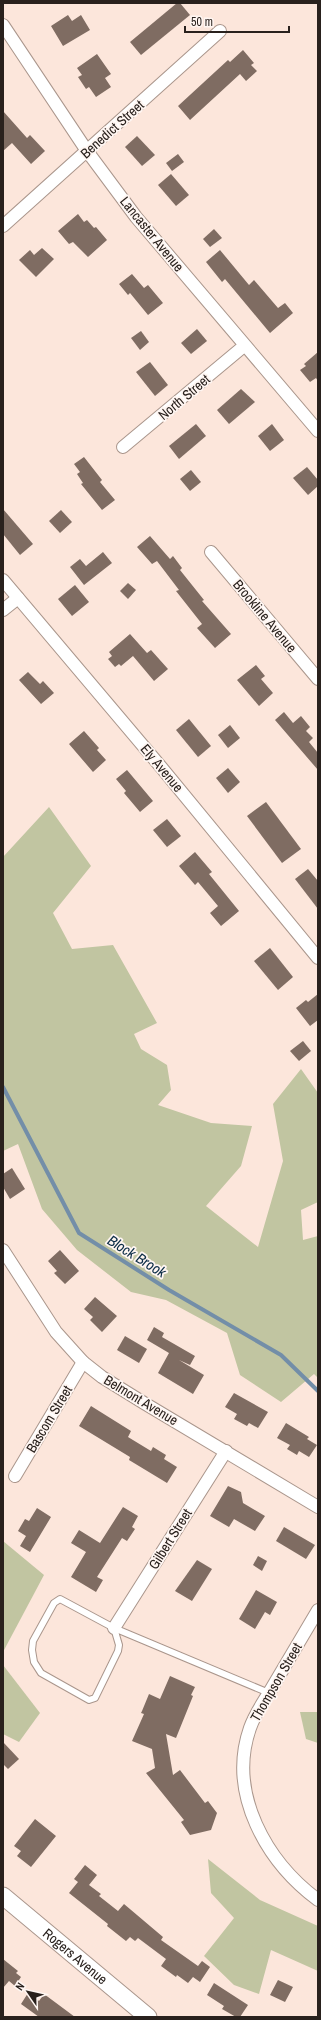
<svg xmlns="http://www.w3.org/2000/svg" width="321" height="2020" font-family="'Archivo Narrow',sans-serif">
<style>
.green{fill:#c1c5a1}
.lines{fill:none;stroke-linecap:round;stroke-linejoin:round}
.stream{stroke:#738ea8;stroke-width:4}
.building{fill:#7f6c62}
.lane-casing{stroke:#aa968c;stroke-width:8}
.street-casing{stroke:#aa968c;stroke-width:14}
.secondary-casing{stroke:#aa968c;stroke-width:19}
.lane{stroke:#fff;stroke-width:6}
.street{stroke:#fff;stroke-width:12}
.secondary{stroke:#fff;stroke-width:17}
.labels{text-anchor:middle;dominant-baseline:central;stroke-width:3.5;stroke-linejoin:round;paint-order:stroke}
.street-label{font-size:14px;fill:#29211d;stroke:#fff6f2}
.water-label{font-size:15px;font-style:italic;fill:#0b2c46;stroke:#fff6f2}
</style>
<rect width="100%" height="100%" fill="#fce6db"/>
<g class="green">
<polygon points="49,807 91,866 53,913 72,949 113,945 157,1023 134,1034 141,1049 167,1065 171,1090 158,1105 211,1123 252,1126 241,1166 206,1206 258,1247 283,1161 273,1104 301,1069 318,1093 318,1202 301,1210 303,1240 318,1236 318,1378 314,1374 281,1402 240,1375 227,1333 166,1300 131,1292 77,1250 42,1209 18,1144 3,1151 3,857"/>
<polygon points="3,1541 44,1575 3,1652"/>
<polygon points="3,1665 40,1713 19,1742 3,1734"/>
<polygon points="300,1712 318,1712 318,1743 306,1739"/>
<polygon points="208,1859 260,1900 318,1926 318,1971 271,1950 259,1994 234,1985 204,1956 234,1918 211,1893"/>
</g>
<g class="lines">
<polyline class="stream" points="3,1087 79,1233 169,1290 281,1355 318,1391"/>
</g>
<g class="building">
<polygon points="177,3 180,3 190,15 141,55 130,42"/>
<polygon points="68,15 72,21 81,15 90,30 63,46 51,26"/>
<polygon points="243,50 254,63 251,65 257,71 246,81 240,74 190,120 178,106 228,60 230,62"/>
<polygon points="97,54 111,74 105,78 111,87 96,97 89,87 86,89 78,77 82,75 77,68"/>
<polygon points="3,111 27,138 30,135 45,151 31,164 12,143 3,151"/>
<polygon points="137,136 155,155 142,166 125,147"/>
<polygon points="178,154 184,162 172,171 166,163"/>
<polygon points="171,174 189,195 176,206 158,185"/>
<polygon points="78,214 84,222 87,220 94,228 96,227 107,240 88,257 73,242 69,244 58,231"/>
<polygon points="214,229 222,238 210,247 203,239"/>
<polygon points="42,248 54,259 36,277 19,260 30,250 34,255"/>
<polygon points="220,250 249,285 254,280 278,308 285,303 293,313 270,333 225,279 222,282 206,262"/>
<polygon points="132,274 144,288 148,285 163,303 148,315 130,293 128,295 119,284"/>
<polygon points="197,329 207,341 191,354 181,343"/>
<polygon points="141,331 149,342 140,350 131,338"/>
<polygon points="318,352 318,381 316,378 310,382 300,370 306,366 304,364"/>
<polygon points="150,362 168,385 155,396 136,372"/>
<polygon points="241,389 255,402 229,424 217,410"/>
<polygon points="196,424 206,436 179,459 169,446"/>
<polygon points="272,424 284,440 270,451 258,436"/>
<polygon points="84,457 102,480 100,482 115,500 102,510 81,484 83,483 77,474 80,472 74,464"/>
<polygon points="307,467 318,480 318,486 308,495 293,478"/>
<polygon points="191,470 201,482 190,491 180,479"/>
<polygon points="3,509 33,544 20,555 3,534"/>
<polygon points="61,510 72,522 60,533 49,521"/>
<polygon points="150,536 170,559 173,556 182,568 180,570 204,600 202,601 231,634 215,648 197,628 202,624 176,591 179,590 157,561 152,564 137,547"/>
<polygon points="103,552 112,563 84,585 70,567 80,559 86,566"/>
<polygon points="128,583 136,590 128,599 120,591"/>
<polygon points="75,585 89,602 72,616 58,599"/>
<polygon points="130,634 147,653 151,650 168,669 154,681 133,656 121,666 119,664 115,667 108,659 112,656 109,652"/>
<polygon points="256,665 265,676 261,679 273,693 259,706 237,680"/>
<polygon points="28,672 40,684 43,681 54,693 41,704 19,680"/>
<polygon points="284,712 293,723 301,716 310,727 306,731 313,738 309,742 318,753 318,770 275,720"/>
<polygon points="189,719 211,746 198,757 176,730"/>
<polygon points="230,725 240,738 228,748 218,735"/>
<polygon points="84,731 99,748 97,750 106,760 93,772 69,744"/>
<polygon points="228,768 240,782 228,793 216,778"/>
<polygon points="127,770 153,801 140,812 124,793 126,791 116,779"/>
<polygon points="266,802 301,849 282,863 247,816"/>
<polygon points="167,819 181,836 167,847 153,830"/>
<polygon points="195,852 212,872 209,874 239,911 221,926 210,913 218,906 198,882 195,885 179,866"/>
<polygon points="308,869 318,881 318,909 295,879"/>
<polygon points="270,948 293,977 278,990 254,961"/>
<polygon points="318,994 318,1020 310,1026 296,1008 306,1000 308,1002"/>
<polygon points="303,1041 311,1051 299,1061 290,1051"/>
<polygon points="12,1168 25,1189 10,1199 3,1187 3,1174"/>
<polygon points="60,1250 79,1271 65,1284 54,1273 57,1271 48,1261"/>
<polygon points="95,1297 117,1316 102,1332 90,1320 93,1317 84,1309"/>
<polygon points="154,1327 164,1333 162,1337 195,1356 190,1365 179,1360 204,1375 193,1394 158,1373 169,1353 147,1340"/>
<polygon points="125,1336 147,1349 139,1363 117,1350"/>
<polygon points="234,1393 268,1412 258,1428 249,1423 247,1426 234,1419 237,1414 225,1407"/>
<polygon points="91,1406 131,1431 128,1437 151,1451 153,1447 166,1455 164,1459 177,1467 167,1483 129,1460 130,1457 79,1426"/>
<polygon points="286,1423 309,1437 307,1439 317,1445 309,1457 299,1451 297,1455 287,1449 290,1445 277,1438"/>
<polygon points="228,1486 241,1492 243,1503 265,1516 255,1531 234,1519 229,1527 210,1516"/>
<polygon points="123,1507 138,1516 132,1527 135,1529 127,1541 122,1538 97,1577 103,1580 96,1592 71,1577 86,1552 71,1543 79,1530 100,1543"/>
<polygon points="37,1508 51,1517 30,1552 20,1546 26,1536 18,1531 25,1519 29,1521"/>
<polygon points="284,1527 315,1545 306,1559 276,1541"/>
<polygon points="258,1556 267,1561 262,1571 253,1565"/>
<polygon points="197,1560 212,1569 192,1601 175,1591"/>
<polygon points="256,1590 277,1602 270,1615 265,1612 255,1629 239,1619"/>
<polygon points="170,1676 195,1687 191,1695 193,1696 176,1738 166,1734 173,1775 180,1770 205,1803 208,1801 217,1813 211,1830 190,1835 181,1822 184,1820 146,1773 155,1768 152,1749 132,1741 144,1714 141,1713 142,1711 149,1694 160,1699"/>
<polygon points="3,1742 19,1759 8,1769 3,1764"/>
<polygon points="35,1819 56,1836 31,1867 17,1856 21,1851 14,1846"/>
<polygon points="85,1865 97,1875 89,1885 101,1894 99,1896 118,1911 124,1904 163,1937 161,1940 198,1966 202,1961 210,1967 200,1982 193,1977 188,1983 177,1975 176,1977 161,1966 166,1959 138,1938 135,1941 130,1937 126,1941 107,1926 108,1924 69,1893 78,1882 74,1879"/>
<polygon points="3,1959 18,1971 16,1973 21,1977 15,1986 9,1981 3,1988"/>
<polygon points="278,1980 293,1987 285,2002 270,1995"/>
<polygon points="214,1983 248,2005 240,2017 236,2017 222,2009 224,2006 207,1995"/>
<polygon points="28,1993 39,2001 44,1994 75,2017 39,2017 21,2004"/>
</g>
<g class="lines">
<defs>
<polyline id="lane" points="114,1628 119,1645 118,1651 95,1698 89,1700 41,1673 34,1662 32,1650 33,1641 54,1603 60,1599 114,1628 269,1693"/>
<g id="street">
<polyline points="3,25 87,151 136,217 318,431"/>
<polyline points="3,226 220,31"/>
<polyline points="123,447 244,346"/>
<polyline points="211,552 318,679"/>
<polyline points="3,580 161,767 318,958"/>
<polyline points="3,610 18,598"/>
<polyline points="3,1250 56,1332 83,1362 102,1377 144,1403 318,1507"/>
<polyline points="15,1476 83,1362"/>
<path d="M 318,1610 C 303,1635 288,1661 273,1686 C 265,1700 255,1713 250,1728 C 227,1794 267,1862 318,1900"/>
<polyline points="114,1628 226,1451"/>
</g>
<g id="secondary">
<path id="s1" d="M 3,1896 L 148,2017"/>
</g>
</defs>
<use href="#lane" class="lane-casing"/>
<use href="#street" class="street-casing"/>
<use href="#secondary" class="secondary-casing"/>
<use href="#lane" class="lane"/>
<use href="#street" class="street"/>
<use href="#secondary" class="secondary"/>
</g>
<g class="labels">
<g class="street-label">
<text transform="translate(112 129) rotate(-42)">Benedict Street</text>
<text transform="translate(152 234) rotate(51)">Lancaster Avenue</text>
<text transform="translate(184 397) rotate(-40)">North Street</text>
<text transform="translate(265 616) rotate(50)">Brookline Avenue</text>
<text transform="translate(162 768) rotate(50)">Ely Avenue</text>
<text transform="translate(141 1400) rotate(31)">Belmont Avenue</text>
<text transform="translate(49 1419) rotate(-59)">Bascom Street</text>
<text transform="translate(170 1539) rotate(-58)">Gilbert Street</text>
<text transform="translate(276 1682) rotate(-60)">Thompson Street</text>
<text stroke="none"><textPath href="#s1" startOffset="94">Rogers Avenue</textPath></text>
</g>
<g class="water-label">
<text transform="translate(137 1256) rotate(32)">Block Brook</text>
</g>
</g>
<rect width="321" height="2020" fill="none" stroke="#29211d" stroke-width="8"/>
<g transform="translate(28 1992) rotate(304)" stroke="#fff6f2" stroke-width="3" paint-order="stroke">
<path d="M0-3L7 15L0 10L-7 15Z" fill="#29211d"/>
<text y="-6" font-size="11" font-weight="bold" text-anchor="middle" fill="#29211d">N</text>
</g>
<path d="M185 26v6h104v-6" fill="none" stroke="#29211d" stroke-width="2"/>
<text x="191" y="26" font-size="12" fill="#29211d" stroke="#fff6f2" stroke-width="3" paint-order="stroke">50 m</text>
</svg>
